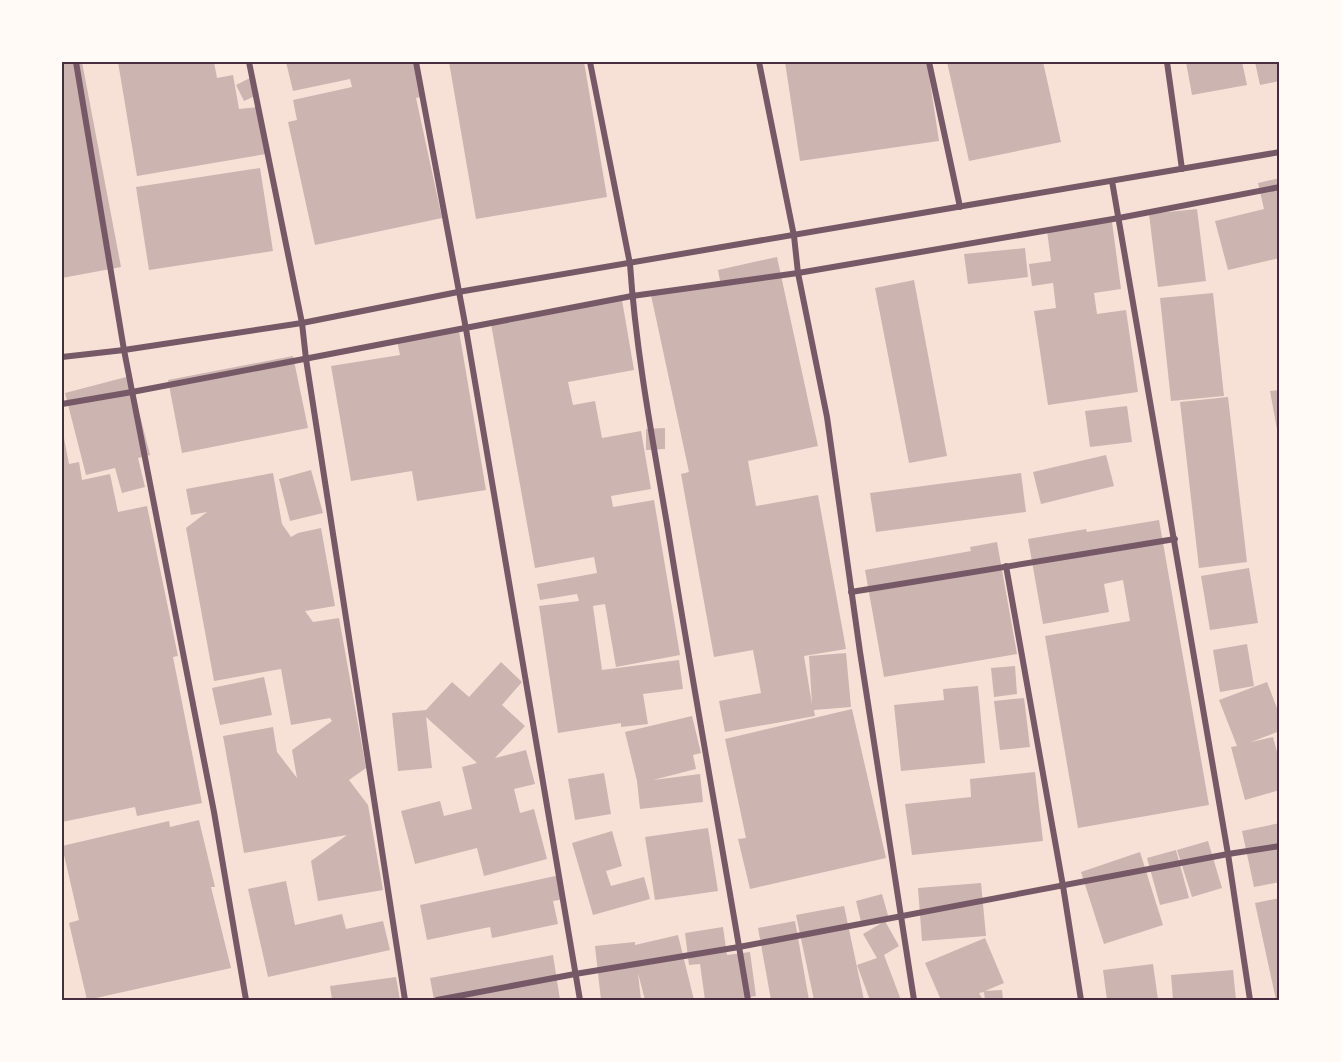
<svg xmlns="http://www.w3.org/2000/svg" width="1341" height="1062" font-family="'Times New Roman',serif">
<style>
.building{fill:#ccb4b1}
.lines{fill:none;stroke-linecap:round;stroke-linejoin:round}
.minor{stroke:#755966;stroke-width:6}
.neatline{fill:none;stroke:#4a2c40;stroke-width:2}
</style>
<rect width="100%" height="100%" fill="#f7e1d7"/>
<g class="building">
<polygon points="62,62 82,62 121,267 62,278"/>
<polygon points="118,62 214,62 217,78 233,75 239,109 258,107 266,154 137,176"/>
<polygon points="286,62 418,62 425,96 416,98 442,218 315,245 288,122 297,120 293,100 352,87 350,79 293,91"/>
<polygon points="449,62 584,62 607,197 476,219"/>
<polygon points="785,62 927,62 939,141 800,161"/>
<polygon points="947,62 1043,62 1061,142 969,161"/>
<polygon points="1186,62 1242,62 1247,85 1192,95"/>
<polygon points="1255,62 1280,62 1280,81 1260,85"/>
<polygon points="250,78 259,94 244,101 236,85"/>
<polygon points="260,168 273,251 149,270 136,187"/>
<polygon points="1280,178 1280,258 1228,270 1215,221 1264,209 1258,183"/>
<polygon points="1197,209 1206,281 1158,287 1149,214"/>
<polygon points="1112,222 1121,289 1094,293 1097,314 1126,310 1138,392 1048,405 1034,311 1056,308 1053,283 1032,286 1029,264 1051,261 1047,231"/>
<polygon points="1025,248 1028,277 968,284 964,254"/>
<polygon points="777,257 818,446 748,461 756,506 818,495 846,649 804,656 812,704 809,656 846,653 851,707 814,710 815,716 725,732 719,701 761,693 753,650 714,657 681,474 689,472 651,295 720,281 718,270"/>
<polygon points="914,280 947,456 909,463 875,288"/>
<polygon points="1213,293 1224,396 1171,401 1160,298"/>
<polygon points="622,300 634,370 568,382 573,405 595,401 602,438 641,431 651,489 611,496 613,507 654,500 680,655 616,667 605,604 593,606 602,670 679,660 683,689 643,694 648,724 621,727 621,723 558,733 539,606 579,601 577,594 540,600 537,584 597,573 594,557 535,568 491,324"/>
<polygon points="459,331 486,490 417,501 412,471 351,481 331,366 400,355 397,341"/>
<polygon points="293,356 308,428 182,453 168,380"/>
<polygon points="130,376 150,455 138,458 145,487 122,493 115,468 86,475 65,393"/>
<polygon points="1280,390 1280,435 1278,435 1270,391"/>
<polygon points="1228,397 1247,562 1199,568 1180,402"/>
<polygon points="1127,406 1132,442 1090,447 1085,411"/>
<polygon points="665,428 665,449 646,450 646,429"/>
<polygon points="63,433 69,464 79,462 82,480 110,474 118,512 147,506 178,656 173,657 202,803 137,816 135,807 62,822"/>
<polygon points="1106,455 1114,486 1041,504 1033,472"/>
<polygon points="311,470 323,513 290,521 279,479"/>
<polygon points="273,473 282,524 291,537 298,533 321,528 335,606 305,611 313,622 339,618 366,768 349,780 368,805 383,890 318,901 311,861 347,835 244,853 223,736 273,727 277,752 297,778 292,750 332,721 330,718 291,725 281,669 214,681 186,528 207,512 191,515 186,489"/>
<polygon points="1021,473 1026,512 876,532 870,493"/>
<polygon points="1159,520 1209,805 1078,828 1045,636 1130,621 1123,580 1104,584 1109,612 1043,624 1028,539 1086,529 1087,532"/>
<polygon points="997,542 1017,654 884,677 865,570 971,551 970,547"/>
<polygon points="1249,568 1258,623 1210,630 1201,576"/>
<polygon points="1247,644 1254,686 1220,692 1213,650"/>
<polygon points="501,662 522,682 502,705 525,726 495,758 526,750 535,784 514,789 520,813 534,809 547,859 484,876 477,848 415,864 401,811 440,801 444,816 472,809 462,767 477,763 426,717 432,768 398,771 392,713 426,710 452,682 469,697"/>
<polygon points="1015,666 1017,694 994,697 991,668"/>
<polygon points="264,677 272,715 220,725 212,688"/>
<polygon points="1267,682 1280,716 1280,731 1251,742 1273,737 1280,763 1280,790 1245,800 1231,747 1237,746 1219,700"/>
<polygon points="978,686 985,763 901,771 894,705 944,700 943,689"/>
<polygon points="1024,698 1030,747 1000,750 994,701"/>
<polygon points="852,709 886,858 750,889 738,839 746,838 725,739"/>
<polygon points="692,716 701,753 693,755 696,769 653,780 700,774 703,802 640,809 637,781 625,732"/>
<polygon points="1035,772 1043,841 912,855 905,804 971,797 970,779"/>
<polygon points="604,773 611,814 575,820 568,779"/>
<polygon points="199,820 215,887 211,887 231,968 87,1000 69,923 79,920 62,846 169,821 170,827"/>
<polygon points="1280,823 1280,882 1254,887 1242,831"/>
<polygon points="708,828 718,891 655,900 645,837"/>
<polygon points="612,831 622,866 606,871 611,886 644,877 650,899 593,915 572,843"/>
<polygon points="1208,841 1222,888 1192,897 1177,850"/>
<polygon points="1176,850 1189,898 1160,905 1147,858"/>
<polygon points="1140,852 1163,925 1104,944 1081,872"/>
<polygon points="560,875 565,899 553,901 558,924 492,938 490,927 427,940 420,905"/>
<polygon points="286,881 295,925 342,914 346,929 383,921 390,950 268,977 248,889"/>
<polygon points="981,883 986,936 922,941 918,888"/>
<polygon points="882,894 889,919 862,926 856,901"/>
<polygon points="1280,898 1280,1000 1276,1000 1255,903"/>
<polygon points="844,906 864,1000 814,1000 796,915"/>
<polygon points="795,921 809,1000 771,1000 758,928"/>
<polygon points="885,921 899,946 884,955 901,1000 870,1000 857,965 877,958 863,934"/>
<polygon points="723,927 727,955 750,952 756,996 736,999 736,1000 705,1000 700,964 689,965 685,933"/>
<polygon points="678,935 694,1000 645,1000 638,973 641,1000 601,1000 595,946 635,942 635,945"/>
<polygon points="985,938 1004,983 985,991 1002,990 1003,1000 985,1000 984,992 979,993 983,1000 941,1000 925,963"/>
<polygon points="553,955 560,1000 434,1000 430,978"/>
<polygon points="1153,964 1158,1000 1107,1000 1103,970"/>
<polygon points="1233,970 1236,1000 1173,1000 1171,975"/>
<polygon points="396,977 400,1000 332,1000 330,986"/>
</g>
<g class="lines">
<g class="minor">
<polyline points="76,62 124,350 214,812 246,1000"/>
<polyline points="249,62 302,323 306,359 405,1000"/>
<polyline points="416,62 466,329 580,1000"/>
<path d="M 590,62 L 630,264 C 636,353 653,442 668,530 C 693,687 722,843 748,1000"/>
<polyline points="759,62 794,236 798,273 827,417 860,652 914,1000"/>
<polyline points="929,62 960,207"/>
<polyline points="1167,62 1182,169"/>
<polyline points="1112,181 1228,854 1250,1000"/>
<polyline points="62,357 124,350 302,323 458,292 1280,152"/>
<polyline points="62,404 132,392 632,296 798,273 1119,218 1280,187"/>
<polyline points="1006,566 1063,886 1081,1000"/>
<polyline points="851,592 1175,539"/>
<polyline points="437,1000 575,974 739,947 1228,854 1280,846"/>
</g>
</g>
<rect width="1341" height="1062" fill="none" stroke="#fffaf5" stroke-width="126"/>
<rect x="63" y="63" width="1215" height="936" class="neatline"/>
</svg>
